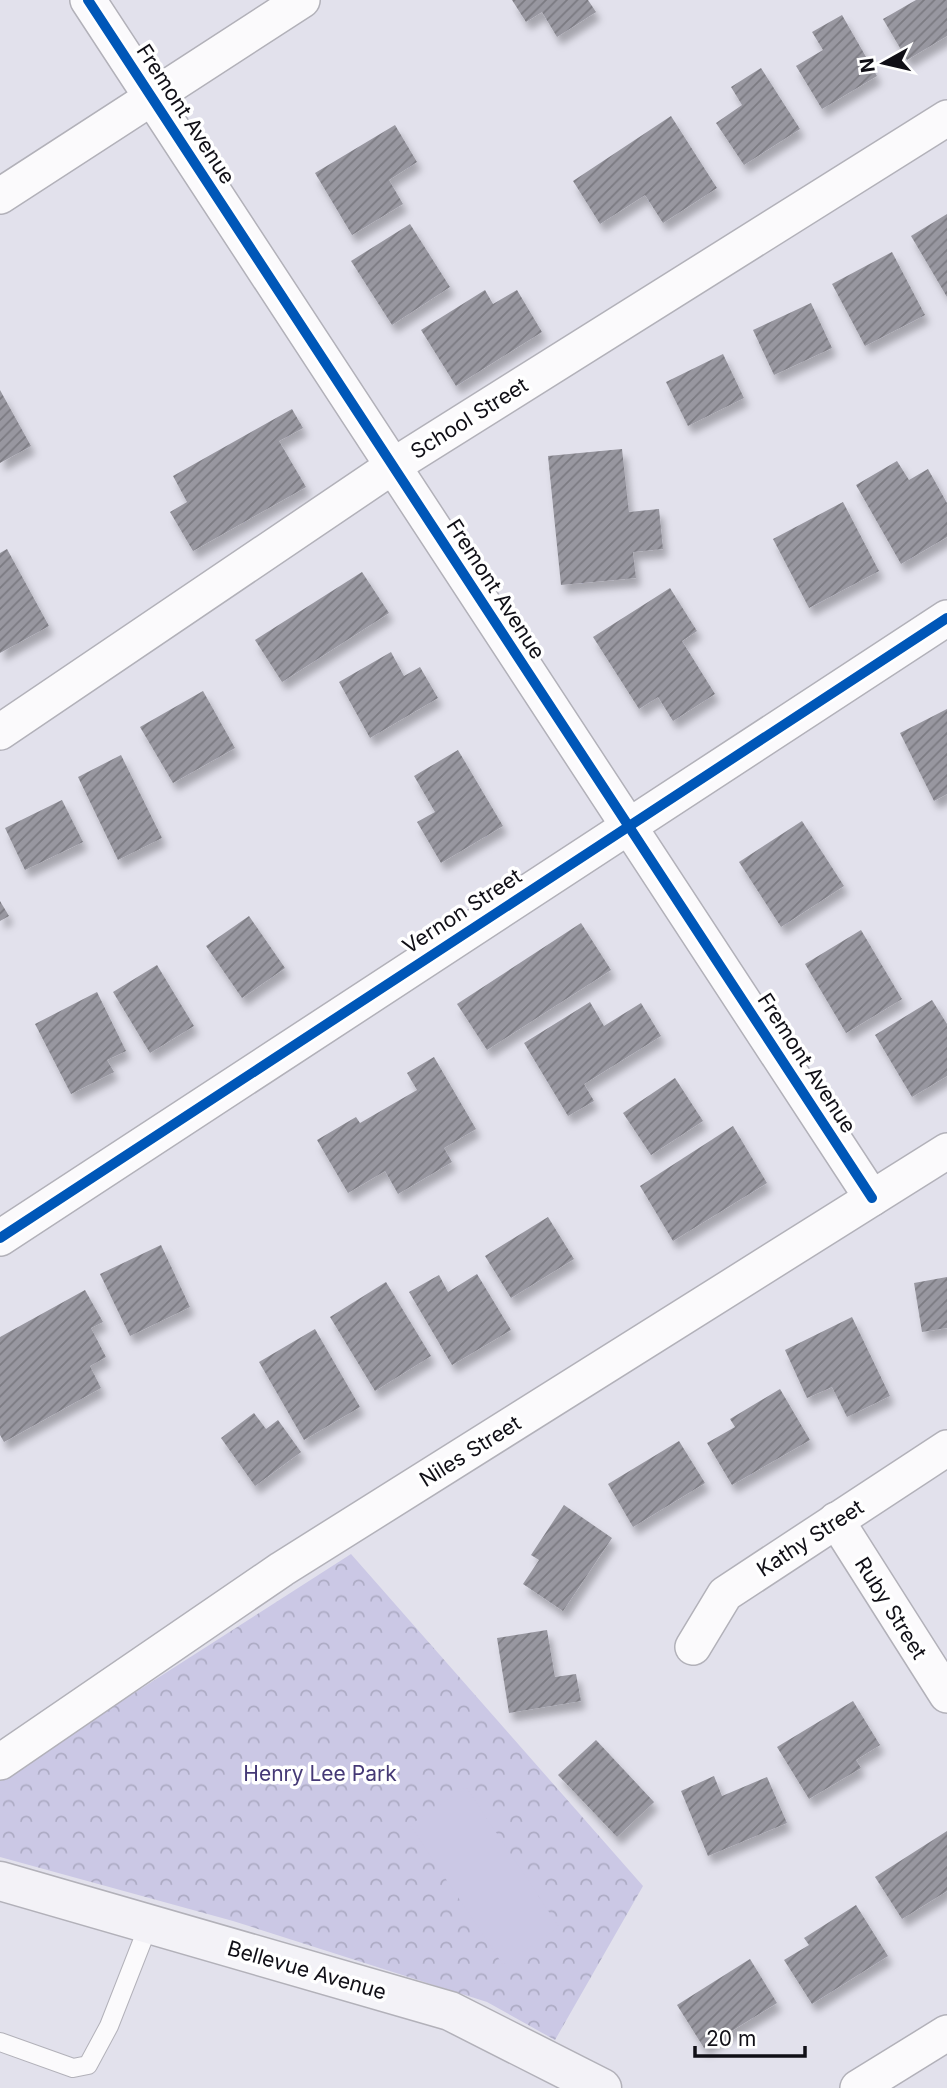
<svg xmlns="http://www.w3.org/2000/svg" width="947" height="2088" font-family="Inter,sans-serif">
<style>
.park{fill:url(#park-crowns)}
.pitch{fill:#cbc8e5}
.building{fill:url(#building-hatch);filter:url(#shadow)}
.lines{fill:none;stroke-linecap:round;stroke-linejoin:round}
.lane-casing{stroke:#b2b1b9;stroke-width:20}
.street-casing{stroke:#b2b1b9;stroke-width:38}
.secondary-casing{stroke:#b2b1b9;stroke-width:41}
.lane{stroke:#fbfafc;stroke-width:18}
.street{stroke:#fbfafc;stroke-width:35}
.secondary{stroke:#f3f2f7;stroke-width:38}
.cycleway-casing{stroke:#fff;stroke-width:15}
.cycleway{stroke:#0057b8;stroke-width:10}
.labels{text-anchor:middle;dominant-baseline:central;stroke-width:7;stroke-linejoin:round;paint-order:stroke}
.street-label{font-size:21px;fill:#100f16;stroke:#fff}
.park-label{font-size:21px;fill:#453976;stroke:#fff}
</style>
<defs>
<pattern id="park-crowns" width="20" height="18" patternUnits="userSpaceOnUse" patternTransform="scale(1.75)"><rect width="20" height="18" fill="#cbc8e5"/><path d="M2 6a3 3 0 1 1 6 0M12 15a3 3 0 1 1 6 0" fill="none" stroke="#adabc4"/></pattern>
<pattern id="building-hatch" width="6" height="6" patternUnits="userSpaceOnUse" patternTransform="scale(1.75)"><rect width="6" height="6" fill="#9897a0"/><path d="M-1 1l2-2M0 6l6-6M5 7l2-2" fill="none" stroke="#7b7a81"/></pattern>
<filter id="shadow"><feDropShadow dx="4.5" dy="8" stdDeviation="3.5" flood-color="#0004"/></filter>
</defs>
<rect width="100%" height="100%" fill="#e2e1ec"/>
<polygon class="park" points="351,1554 643,1886 555,2040 487,2002 233,1921 0,1857 0,1779"/>
<polygon class="pitch" points="466,1787 559,1927 503,1965 410,1825"/>
<g class="building">
<polygon points="512,0 588,0 596,12 557,37 542,12 526,22"/>
<polygon points="916,0 947,0 947,36 907,60 883,19"/>
<polygon points="842,15 877,76 822,109 796,66 823,50 812,32"/>
<polygon points="761,68 800,129 744,165 716,123 742,105 731,87"/>
<polygon points="671,116 717,188 663,223 645,195 600,224 573,181"/>
<polygon points="395,125 417,162 389,180 403,204 352,235 315,173"/>
<polygon points="947,214 947,297 911,236"/>
<polygon points="410,224 450,287 392,325 351,261"/>
<polygon points="892,252 925,315 865,346 832,284"/>
<polygon points="485,290 493,304 517,290 542,332 456,386 421,330"/>
<polygon points="811,303 832,348 774,375 753,330"/>
<polygon points="723,354 744,398 688,426 666,382"/>
<polygon points="0,390 31,446 0,463"/>
<polygon points="292,409 303,428 279,441 306,487 193,551 170,512 187,502 173,476"/>
<polygon points="622,449 629,512 659,509 663,549 633,552 636,578 561,585 548,456"/>
<polygon points="897,461 909,480 928,469 947,503 947,537 901,564 856,485"/>
<polygon points="843,502 879,571 809,608 773,539"/>
<polygon points="7,549 49,626 0,653 0,553"/>
<polygon points="362,572 389,613 282,682 255,640"/>
<polygon points="670,588 697,631 682,641 715,694 673,721 658,697 639,709 593,637"/>
<polygon points="391,652 404,676 420,667 438,698 370,738 339,682"/>
<polygon points="203,691 235,748 173,783 140,727"/>
<polygon points="947,709 947,794 934,801 900,733"/>
<polygon points="458,750 503,826 441,863 417,822 435,812 414,776"/>
<polygon points="121,755 162,838 118,860 78,777"/>
<polygon points="62,800 83,842 25,870 5,828"/>
<polygon points="802,821 844,886 781,927 739,862"/>
<polygon points="0,901 9,916 0,921"/>
<polygon points="249,916 285,968 242,998 206,946"/>
<polygon points="581,923 611,970 487,1050 457,1004"/>
<polygon points="861,930 902,999 846,1033 805,964"/>
<polygon points="157,965 194,1026 150,1053 113,992"/>
<polygon points="97,992 126,1051 107,1060 114,1072 71,1094 35,1024"/>
<polygon points="932,1000 947,1024 947,1076 912,1097 875,1035"/>
<polygon points="590,1002 604,1026 641,1003 661,1036 584,1084 594,1101 568,1116 524,1043"/>
<polygon points="434,1057 476,1129 444,1148 452,1162 398,1194 385,1171 348,1193 317,1140 356,1117 360,1123 417,1090 407,1073"/>
<polygon points="675,1078 703,1121 651,1155 623,1113"/>
<polygon points="733,1126 767,1183 673,1241 640,1186"/>
<polygon points="548,1217 574,1259 511,1298 485,1256"/>
<polygon points="161,1245 190,1307 130,1336 100,1274"/>
<polygon points="477,1274 511,1330 452,1365 409,1292 439,1275 448,1292"/>
<polygon points="947,1277 947,1328 922,1332 914,1283"/>
<polygon points="386,1282 431,1356 375,1391 330,1317"/>
<polygon points="85,1290 103,1322 91,1328 106,1357 90,1366 101,1388 4,1442 0,1435 0,1337"/>
<polygon points="852,1317 890,1396 847,1417 832,1387 807,1398 785,1350"/>
<polygon points="315,1329 360,1407 304,1440 259,1362"/>
<polygon points="780,1389 810,1440 732,1485 707,1443 735,1427 730,1419"/>
<polygon points="254,1413 266,1429 278,1420 301,1452 255,1486 221,1438"/>
<polygon points="679,1441 705,1483 633,1527 608,1484"/>
<polygon points="564,1505 612,1538 563,1611 523,1584 539,1560 531,1555"/>
<polygon points="547,1630 555,1677 576,1674 581,1701 509,1713 497,1638"/>
<polygon points="853,1701 880,1745 856,1760 861,1768 809,1799 777,1747"/>
<polygon points="596,1740 654,1802 617,1837 558,1775"/>
<polygon points="714,1776 722,1796 767,1777 787,1823 708,1856 681,1791"/>
<polygon points="947,1831 947,1891 902,1919 875,1877"/>
<polygon points="856,1905 888,1956 812,2004 784,1960 809,1945 804,1938"/>
<polygon points="750,1959 777,2003 704,2048 677,2005"/>
</g>
<g class="lines">
<defs>
<polyline id="lane" points="0,2042 73,2068 88,2065 109,2026 149,1924"/>
<g id="street">
<polyline points="88,0 872,1198"/>
<polyline points="0,196 302,0"/>
<polyline points="0,732 393,466 947,118"/>
<polyline points="0,1238 947,618"/>
<polyline points="836,1520 947,1695"/>
<polyline points="693,1647 725,1594 947,1448"/>
<polyline points="0,1762 282,1569 947,1151"/>
<polyline points="858,2088 947,2033"/>
</g>
<polyline id="secondary" points="0,1881 450,2011 602,2088"/>
</defs>
<use href="#lane" class="lane-casing"/>
<use href="#street" class="street-casing"/>
<use href="#secondary" class="secondary-casing"/>
<use href="#lane" class="lane"/>
<use href="#street" class="street"/>
<use href="#secondary" class="secondary"/>
<defs>
<g id="cycleway">
<polyline points="88,0 872,1198"/>
<polyline points="0,1238 947,618"/>
</g>
</defs>
<use href="#cycleway" class="cycleway-casing"/>
<use href="#cycleway" class="cycleway"/>
</g>
<g class="labels">
<g class="street-label">
<text transform="translate(186 114) rotate(57)">Fremont Avenue</text>
<text transform="translate(469 418) rotate(-32)">School Street</text>
<text transform="translate(496 589) rotate(57)">Fremont Avenue</text>
<text transform="translate(462 911) rotate(-33)">Vernon Street</text>
<text transform="translate(807 1063) rotate(57)">Fremont Avenue</text>
<text transform="translate(470 1451) rotate(-32)">Niles Street</text>
<text transform="translate(810 1538) rotate(-33)">Kathy Street</text>
<text transform="translate(891 1608) rotate(58)">Ruby Street</text>
<text transform="translate(307 1970) rotate(16)">Bellevue Avenue</text>
</g>
<g class="park-label">
<text x="320" y="1773">Henry Lee Park</text>
</g>
</g>
<g transform="translate(884 63) rotate(262)" stroke="#ffffff" stroke-width="5" paint-order="stroke">
<path d="M0-5L12 26L0 18L-12 26Z" fill="#100f16"/>
<text y="-10" font-size="19" font-weight="bold" text-anchor="middle" fill="#100f16">N</text>
</g>
<path d="M695 2046v10h110v-10" fill="none" stroke="#100f16" stroke-width="3.5"/>
<text x="706" y="2046" font-size="21" fill="#100f16" stroke="#ffffff" stroke-width="5" paint-order="stroke">20 m</text>
</svg>
